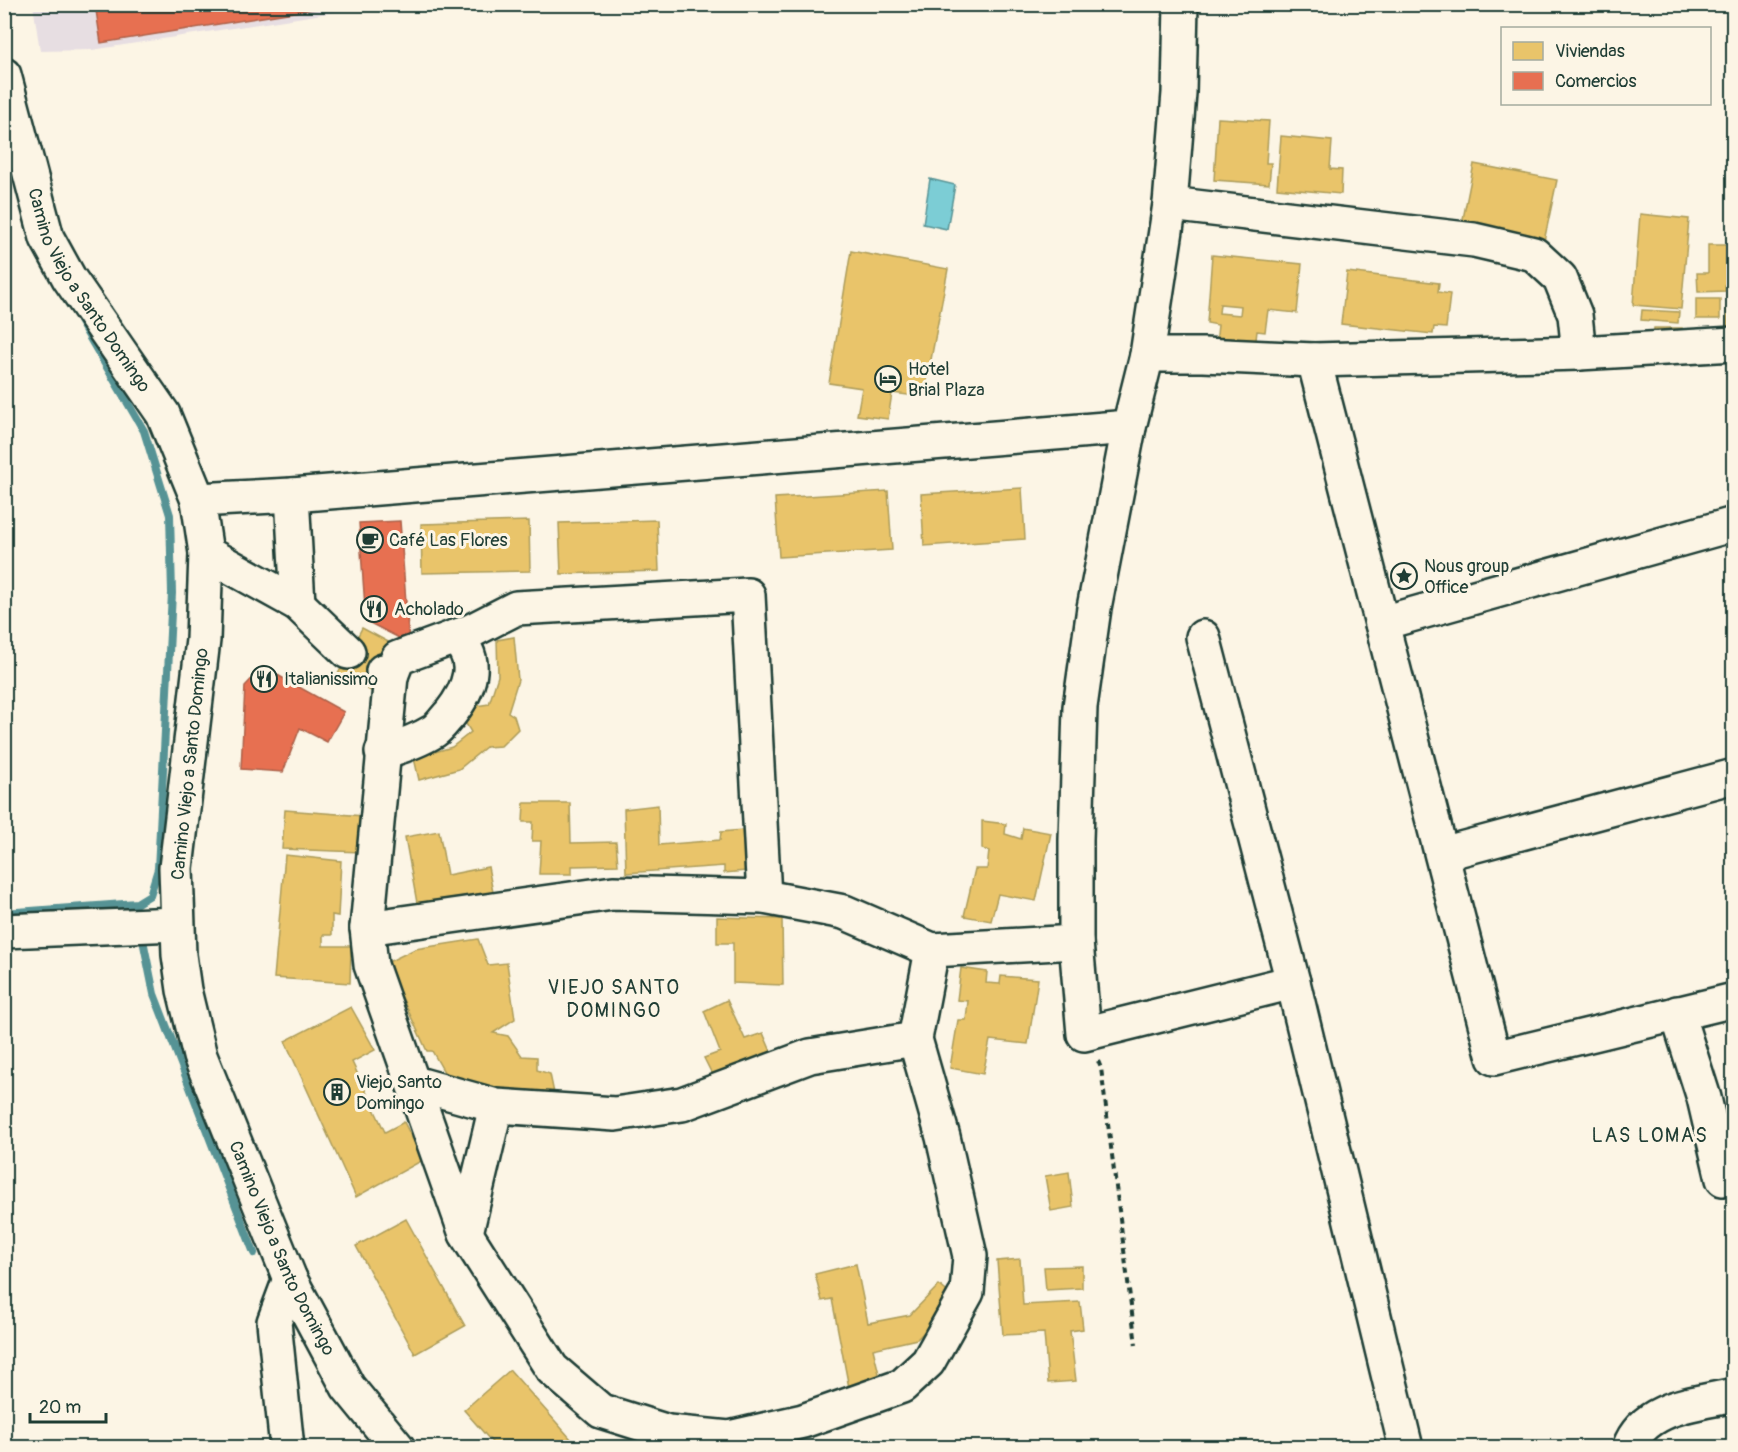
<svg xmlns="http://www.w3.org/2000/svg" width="1738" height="1452" font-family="Pangolin,sans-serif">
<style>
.built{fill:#e7dee2}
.water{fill:#7ccdd5;stroke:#579395;stroke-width:1.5}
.homes{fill:#e9c46a;stroke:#ac9c5a;stroke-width:1.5;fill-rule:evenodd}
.shops{fill:#e76f51;stroke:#ab6048;stroke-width:1.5}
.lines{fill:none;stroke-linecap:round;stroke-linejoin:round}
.stream{stroke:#579395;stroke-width:8}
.minor-casing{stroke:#1f3d34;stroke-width:38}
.path{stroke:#1f3d34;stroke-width:4;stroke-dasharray:6 4.5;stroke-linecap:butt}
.minor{stroke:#fcf5e5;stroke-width:33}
.labels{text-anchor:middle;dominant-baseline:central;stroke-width:6;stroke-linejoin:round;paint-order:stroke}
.street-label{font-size:18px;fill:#1f3d34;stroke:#fcf5e5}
.poi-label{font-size:18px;fill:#1f3d34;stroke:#fcf5e5;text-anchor:start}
.neighbourhood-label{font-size:20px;letter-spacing:1.5px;fill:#1f3d34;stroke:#fcf5e5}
</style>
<rect width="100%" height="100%" fill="#fcf5e5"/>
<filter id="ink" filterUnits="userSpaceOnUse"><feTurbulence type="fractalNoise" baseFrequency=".0167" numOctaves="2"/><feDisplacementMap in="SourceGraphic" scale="12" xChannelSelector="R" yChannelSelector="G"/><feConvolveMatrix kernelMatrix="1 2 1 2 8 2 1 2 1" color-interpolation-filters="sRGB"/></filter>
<g filter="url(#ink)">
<polygon class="built" points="33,5 380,5 92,50 40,51"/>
<polygon class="water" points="930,179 955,185 947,229 923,224"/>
<g class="homes">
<polygon points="1218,118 1269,121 1266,163 1271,163 1269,184 1214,180"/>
<polygon points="1281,136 1332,141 1330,169 1342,170 1341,194 1277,188"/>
<polygon points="1474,164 1557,180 1543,246 1461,229"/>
<polygon points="1640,214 1689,219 1681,309 1633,305"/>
<polygon points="1708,245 1734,245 1734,285 1725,285 1726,291 1698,292 1697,273 1708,273"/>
<polygon points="851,251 948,269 924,397 892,393 888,419 857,415 862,388 829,383"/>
<path d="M 1212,255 L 1302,264 L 1297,313 L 1268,310 L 1265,332 L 1257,331 L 1255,348 L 1216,344 L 1218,325 L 1207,323 ZM 1220,304 L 1241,306 L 1240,315 L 1219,313 Z"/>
<polygon points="1347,272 1439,283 1438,292 1450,294 1446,328 1434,327 1433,334 1341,324"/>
<rect x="1696" y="299" width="24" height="20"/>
<rect x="1727" y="307" width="7" height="24"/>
<polygon points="1642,310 1679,312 1678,323 1641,320"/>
<polygon points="1654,328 1682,328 1681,342 1653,341"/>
<polygon points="1022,488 1025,539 924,546 921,494"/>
<polygon points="888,491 892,550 779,557 775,498"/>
<polygon points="657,520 659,571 561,574 559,523"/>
<polygon points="529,521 530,571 422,573 421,524"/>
<polygon points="362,628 396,646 373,692 338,674"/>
<polygon points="514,637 518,680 508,712 514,716 518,729 501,746 486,747 459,769 419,780 414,758 452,747 471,732 465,722 467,712 476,706 489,704 498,676 497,640"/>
<polygon points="524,803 570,803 571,843 616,842 618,865 572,866 572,874 539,874 541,841 532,841 533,822 523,822"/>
<polygon points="658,805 659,845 720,840 721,832 742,830 746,871 724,873 724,866 626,873 624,809"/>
<polygon points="285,810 364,816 361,852 282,849"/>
<polygon points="982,821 1006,824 1005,834 1021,839 1023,828 1051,833 1036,901 998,894 991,921 964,916 975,869 987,869 989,851 982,849"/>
<polygon points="439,831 447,875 488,867 493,892 417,903 405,837"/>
<polygon points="285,855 341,861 338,916 332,915 332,935 323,935 323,946 351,946 350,983 274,978"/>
<polygon points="717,917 782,919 783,985 733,983 733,943 717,943"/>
<polygon points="478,939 488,965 507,963 515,1019 493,1033 508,1036 522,1056 537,1057 537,1070 550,1074 556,1103 451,1084 432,1051 427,1051 386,963 415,949"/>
<polygon points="961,968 987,972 986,983 1000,984 1001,976 1038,979 1028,1044 990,1040 983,1074 950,1068 958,1020 966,1020 968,1001 957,1000"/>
<polygon points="727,1000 745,1039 763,1033 773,1056 715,1080 704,1058 720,1052 704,1011"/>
<polygon points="351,1007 375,1050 352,1062 385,1132 404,1122 423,1160 356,1197 285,1041"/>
<polygon points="1069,1172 1073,1207 1051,1211 1045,1176"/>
<polygon points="406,1219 465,1326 415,1354 356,1246"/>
<polygon points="1020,1259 1023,1305 1080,1302 1083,1329 1070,1331 1076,1381 1048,1383 1044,1333 1003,1335 997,1261"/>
<polygon points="856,1264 868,1323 910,1315 939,1285 957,1300 917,1339 873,1349 882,1386 850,1393 832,1299 822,1301 815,1274"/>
<polygon points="1082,1266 1082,1288 1046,1290 1044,1267"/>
<polygon points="510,1370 579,1448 497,1448 464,1410"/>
</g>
<g class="shops">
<polygon points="95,4 344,4 101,43"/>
<polygon points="400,521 409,643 366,621 359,523"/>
<polygon points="263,667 344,712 327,742 300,728 283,772 241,769 245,686"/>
</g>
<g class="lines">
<g class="stream">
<polyline points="4,913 137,903 150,895 158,869 172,593 170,515 144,431 80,321"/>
<polyline points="144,945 154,994 254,1253"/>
</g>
<defs>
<g id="minor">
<polyline points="1181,4 1179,93 1170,204 1147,355 1129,427 1094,608 1080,707 1076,840 1076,942 1084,1034 1293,982"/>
<path id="s1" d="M 4,75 L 47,238 L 69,278 L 163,414 L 198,500 L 206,553 L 203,640 L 176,868 L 179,955 L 184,990 L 200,1056 L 290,1279 L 348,1387 L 398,1448"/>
<polyline points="1170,204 1474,240 1534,254 1560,278 1575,315 1579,353"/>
<polyline points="1147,355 1203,355 1314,360 1494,1058 1734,1000"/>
<polyline points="1314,360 1579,353 1734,344"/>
<polyline points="292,495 298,604"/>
<polyline points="198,500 292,495 1129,427"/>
<polyline points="206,553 298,604 348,652"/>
<polyline points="1382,623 1734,524"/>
<polyline points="1203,637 1293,982 1406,1448"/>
<polyline points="383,671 391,676 367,928 371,965 466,1234 552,1369 601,1411 668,1432 729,1438 803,1421 902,1386 928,1362 967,1292 970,1256 943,1137 915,1039 932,950"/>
<polyline points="391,676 398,658 471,631 516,608 748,595 764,897"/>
<path d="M 382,752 C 400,747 418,741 434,731 C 440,727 445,719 450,714 C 469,690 482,659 454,637"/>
<polyline points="1442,854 1734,776"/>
<polyline points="367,928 613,893 764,897 844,912 932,950 1076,942"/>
<polyline points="4,931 177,924"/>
<polyline points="1677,1013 1704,1098 1723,1179"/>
<polyline points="414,1083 496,1106 615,1114 682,1104 810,1056 915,1039"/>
<polyline points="466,1233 496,1106"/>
<polyline points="287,1448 274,1322 290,1279"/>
<path d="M 1629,1448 C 1644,1406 1695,1404 1734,1395"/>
</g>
</defs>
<use href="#minor" class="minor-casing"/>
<polyline class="path" points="1098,1061 1101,1068 1136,1345"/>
<use href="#minor" class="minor"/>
</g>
</g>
<defs>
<symbol id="hotel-ring" viewBox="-11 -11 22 22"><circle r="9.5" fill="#fcf5e5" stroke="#1f3d34" stroke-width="1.5"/><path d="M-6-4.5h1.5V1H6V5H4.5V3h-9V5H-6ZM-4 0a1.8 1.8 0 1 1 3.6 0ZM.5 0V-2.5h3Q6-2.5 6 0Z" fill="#1f3d34"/></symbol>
<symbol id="cafe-ring" viewBox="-11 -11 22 22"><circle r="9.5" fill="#fcf5e5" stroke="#1f3d34" stroke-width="1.5"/><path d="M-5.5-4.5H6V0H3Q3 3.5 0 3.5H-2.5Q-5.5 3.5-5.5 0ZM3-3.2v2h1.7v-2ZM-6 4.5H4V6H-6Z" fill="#1f3d34"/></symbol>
<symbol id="sight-ring" viewBox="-11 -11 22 22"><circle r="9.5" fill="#fcf5e5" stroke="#1f3d34" stroke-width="1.5"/><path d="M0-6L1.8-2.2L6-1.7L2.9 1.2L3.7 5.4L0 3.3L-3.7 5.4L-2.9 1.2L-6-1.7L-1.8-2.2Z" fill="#1f3d34"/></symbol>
<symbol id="restaurant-ring" viewBox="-11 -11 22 22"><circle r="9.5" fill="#fcf5e5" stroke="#1f3d34" stroke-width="1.5"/><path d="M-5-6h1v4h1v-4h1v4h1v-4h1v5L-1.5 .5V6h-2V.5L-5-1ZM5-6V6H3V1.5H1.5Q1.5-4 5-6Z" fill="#1f3d34"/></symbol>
<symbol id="building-ring" viewBox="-11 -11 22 22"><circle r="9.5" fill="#fcf5e5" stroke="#1f3d34" stroke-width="1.5"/><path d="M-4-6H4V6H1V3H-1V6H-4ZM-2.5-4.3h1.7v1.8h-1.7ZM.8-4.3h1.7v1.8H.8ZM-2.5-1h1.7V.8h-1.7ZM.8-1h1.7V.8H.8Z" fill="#1f3d34"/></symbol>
</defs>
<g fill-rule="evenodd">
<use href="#hotel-ring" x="873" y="364" width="30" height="30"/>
<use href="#cafe-ring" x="355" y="525" width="30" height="30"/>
<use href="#sight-ring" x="1389" y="561" width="30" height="30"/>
<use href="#restaurant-ring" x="359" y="594" width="30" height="30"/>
<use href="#restaurant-ring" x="249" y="664" width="30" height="30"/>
<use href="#building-ring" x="322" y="1077" width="30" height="30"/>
</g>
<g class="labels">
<g class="street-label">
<text stroke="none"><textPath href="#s1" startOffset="234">Camino Viejo a Santo Domingo</textPath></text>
<text transform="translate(190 764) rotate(-84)">Camino Viejo a Santo Domingo</text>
<text stroke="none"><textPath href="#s1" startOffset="1242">Camino Viejo a Santo Domingo</textPath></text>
</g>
<g class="poi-label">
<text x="908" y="369">Hotel<tspan x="908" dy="21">Brial Plaza</tspan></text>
<text x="389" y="540">Café Las Flores</text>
<text x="1424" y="566">Nous group<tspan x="1424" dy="21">Office</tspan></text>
<text x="394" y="609">Acholado</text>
<text x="284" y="679">Italianissimo</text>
<text x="356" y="1082">Viejo Santo<tspan x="356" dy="21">Domingo</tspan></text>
</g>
<g class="neighbourhood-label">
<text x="614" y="987">VIEJO SANTO<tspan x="614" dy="23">DOMINGO</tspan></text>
<text x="1650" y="1135">LAS LOMAS</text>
</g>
</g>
<rect width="1738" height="1452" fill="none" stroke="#fcf5e5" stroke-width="24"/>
<rect x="12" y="12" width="1714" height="1428" fill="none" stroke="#1f3d34" stroke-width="2" filter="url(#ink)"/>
<rect x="1501" y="27" width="210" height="78" fill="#fcf5e5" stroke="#a4ab9e" stroke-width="1.5"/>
<rect x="1513" y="42" width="30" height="18" fill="#e9c46a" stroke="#a4ab9e" stroke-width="1.5"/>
<text x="1555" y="57" font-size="18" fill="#1f3d34">Viviendas</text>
<rect x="1513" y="72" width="30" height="18" fill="#e76f51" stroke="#a4ab9e" stroke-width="1.5"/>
<text x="1555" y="87" font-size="18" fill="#1f3d34">Comercios</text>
<path d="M30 1413v9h76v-9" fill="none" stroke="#1f3d34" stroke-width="3"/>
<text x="39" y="1413" font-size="18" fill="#1f3d34" stroke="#fcf5e5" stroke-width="4.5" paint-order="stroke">20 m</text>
</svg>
